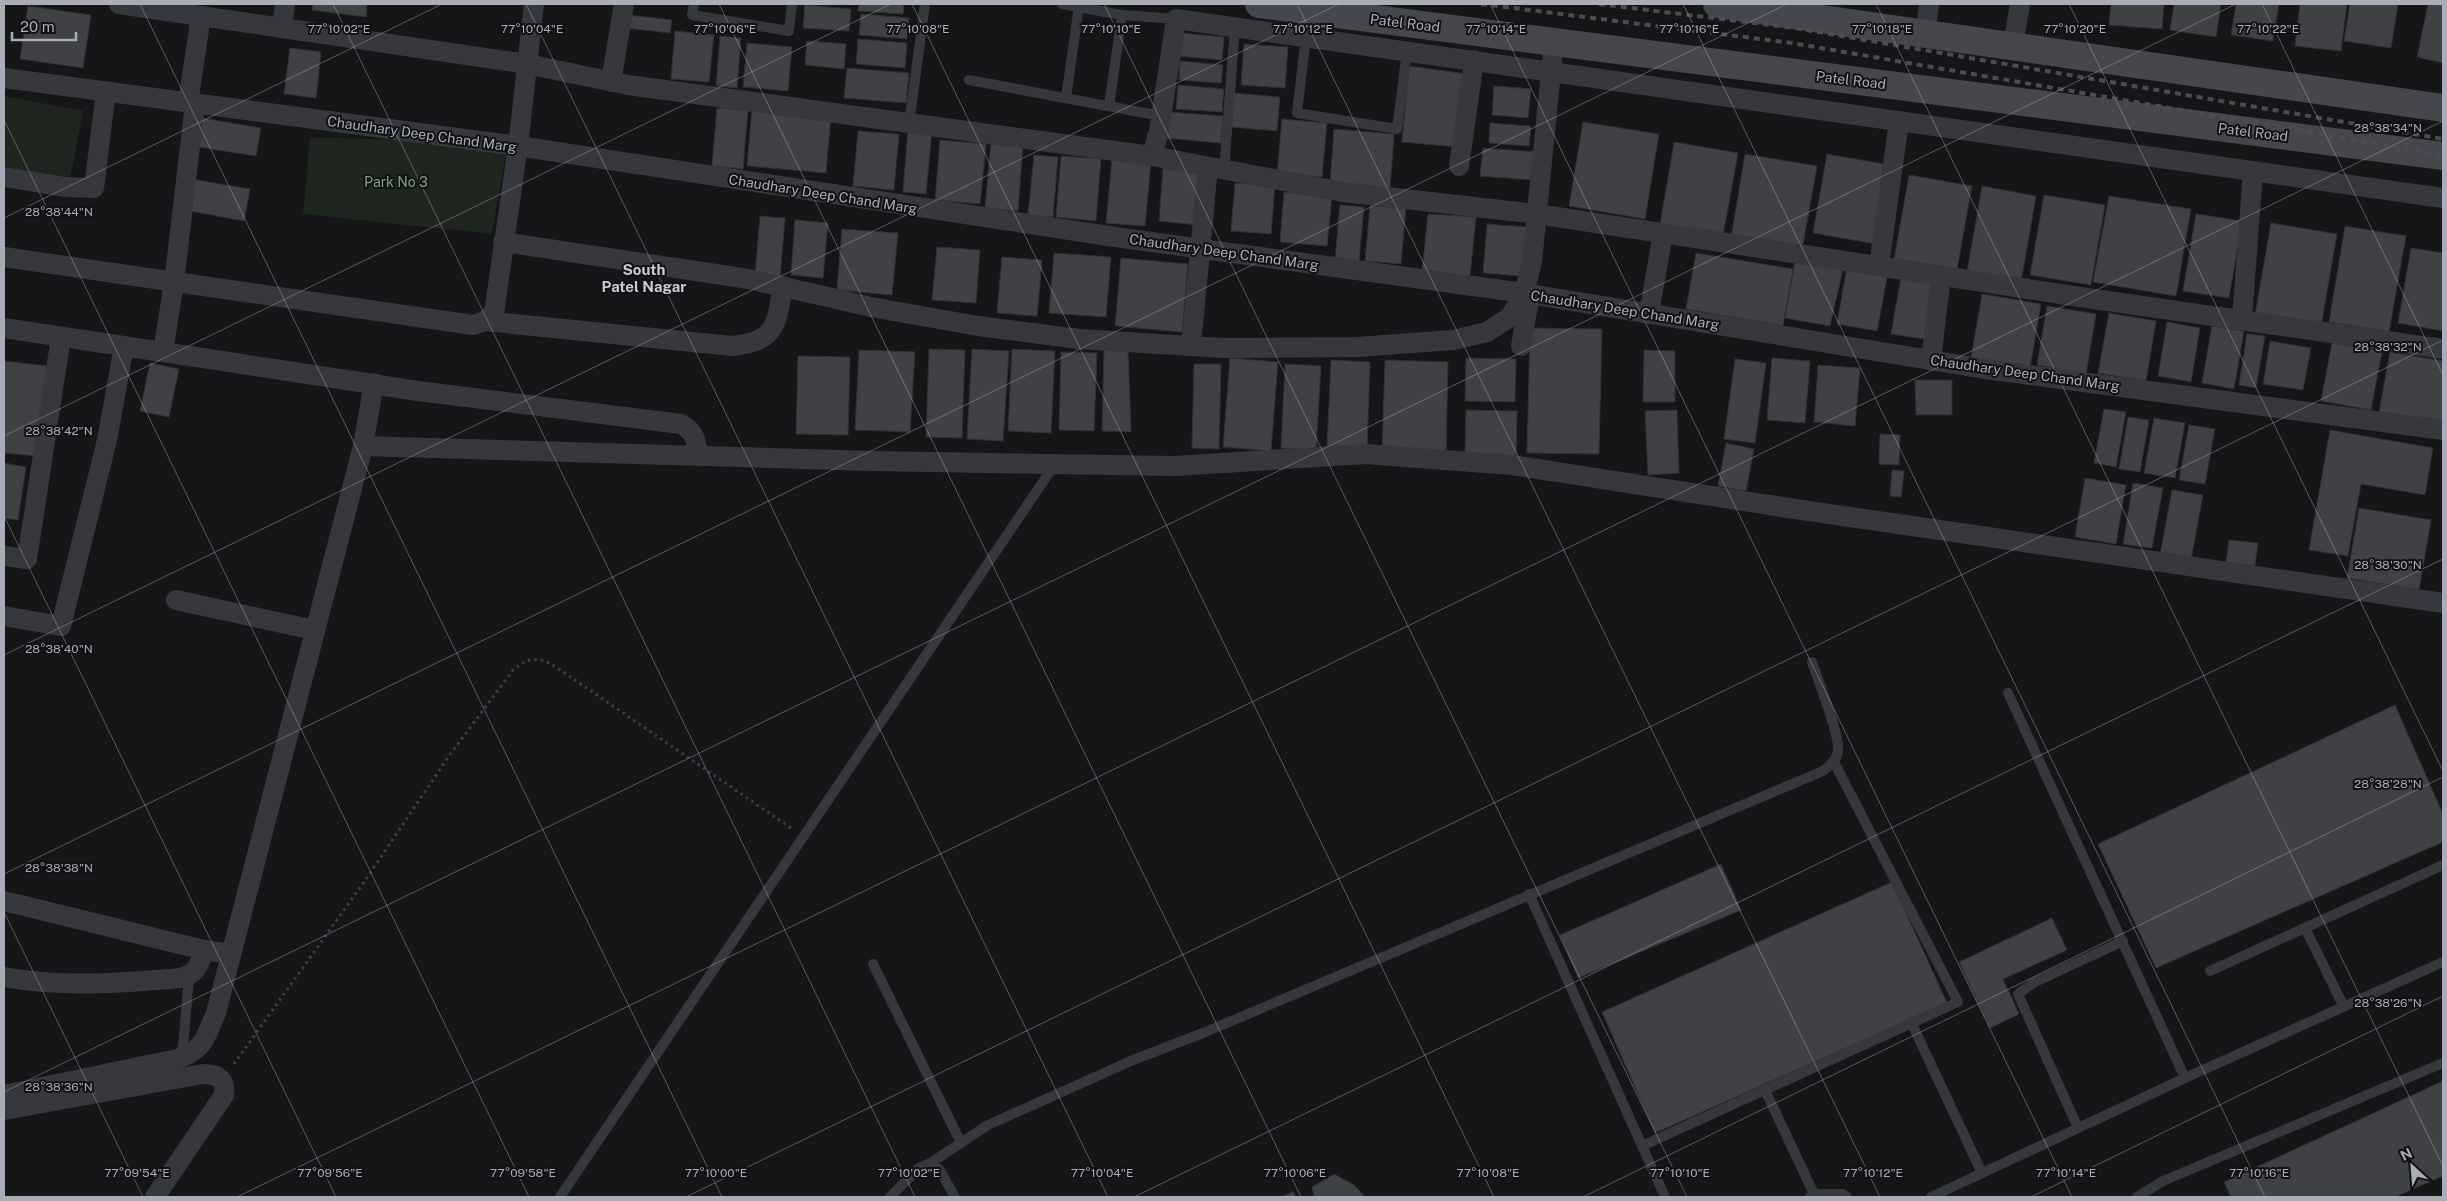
<svg xmlns="http://www.w3.org/2000/svg" width="2447" height="1201" font-family="'Public Sans',sans-serif">
<style>
.green{fill:#1e261f}
.building{fill:#404145;stroke:#303034}
.lines{fill:none;stroke-linecap:round;stroke-linejoin:round}
.path{stroke:#3d3f44;stroke-width:3;stroke-dasharray:2.5 4;stroke-linecap:butt}
.service{stroke:#37383d;stroke-width:10}
.minor{stroke:#37383d;stroke-width:20}
.secondary{stroke:#45474d;stroke-width:28}
.rail{stroke:#4a4c52;stroke-width:4;stroke-dasharray:6 5;stroke-linecap:butt}
.ticks{fill:none;stroke:#a8adb8;stroke-width:1;stroke-opacity:0.45}
.labels{text-anchor:middle;dominant-baseline:central;stroke-width:4;stroke-linejoin:round;paint-order:stroke}
.street-label{font-size:14px;fill:#a8adb8;stroke:#111113}
.park-label{font-size:14px;fill:#7fa381;stroke:#111113}
.neighbourhood-label{font-size:15px;font-weight:bold;fill:#c9ccd4;stroke:#111113}
.ticks-label{font-size:12px;text-anchor:middle;fill:#a8adb8;stroke:#111113;stroke-width:4;stroke-linejoin:round;paint-order:stroke}
</style>
<rect width="100%" height="100%" fill="#161618"/>
<g class="green">
<polygon points="4,96 83,111 69,184 4,171"/>
<polygon points="310,137 397,140 506,152 492,234 303,214"/>
</g>
<g class="building">
<polygon points="313,4 367,4 366,17 312,10"/>
<polygon points="859,4 904,4 903,14 858,11"/>
<polygon points="2111,4 2164,4 2162,29 2109,25"/>
<polygon points="2174,4 2221,4 2216,37 2170,30"/>
<polygon points="2236,4 2279,4 2273,41 2231,35"/>
<polygon points="2300,4 2347,4 2341,51 2295,46"/>
<polygon points="2350,4 2398,4 2391,48 2344,41"/>
<polygon points="2428,4 2443,4 2443,63 2417,57"/>
<polygon points="805,5 851,9 849,31 803,28"/>
<polygon points="28,6 91,15 83,68 20,59"/>
<polygon points="861,14 909,18 907,39 859,35"/>
<polygon points="628,15 672,20 670,33 626,28"/>
<polygon points="675,31 714,35 709,82 671,79"/>
<polygon points="1180,33 1224,37 1222,60 1178,56"/>
<polygon points="720,36 741,38 737,88 716,86"/>
<polygon points="858,39 907,43 905,68 856,64"/>
<polygon points="807,41 846,44 844,69 805,65"/>
<polygon points="747,43 792,47 788,91 743,87"/>
<polygon points="1244,44 1288,47 1285,88 1241,85"/>
<polygon points="290,48 321,52 316,98 284,94"/>
<polygon points="1180,61 1223,65 1221,83 1179,80"/>
<polygon points="1409,66 1468,74 1459,147 1402,142"/>
<polygon points="847,68 909,73 906,103 844,98"/>
<polygon points="1178,85 1224,89 1222,112 1176,109"/>
<polygon points="1494,86 1531,89 1528,118 1492,115"/>
<polygon points="1234,93 1280,97 1277,131 1231,127"/>
<polygon points="717,108 748,110 743,169 712,166"/>
<polygon points="752,108 831,115 826,173 747,166"/>
<polygon points="1167,112 1223,116 1221,143 1165,138"/>
<polygon points="197,117 261,128 256,156 193,146"/>
<polygon points="1282,119 1327,123 1322,177 1277,174"/>
<polygon points="1583,122 1659,134 1645,219 1569,206"/>
<polygon points="1490,123 1531,126 1529,146 1489,143"/>
<polygon points="908,129 932,130 926,194 903,192"/>
<polygon points="1334,129 1394,134 1390,189 1330,184"/>
<polygon points="858,131 899,134 894,190 853,186"/>
<polygon points="940,140 986,144 980,204 935,200"/>
<polygon points="1674,142 1738,153 1723,236 1660,225"/>
<polygon points="991,143 1023,146 1018,211 985,208"/>
<polygon points="1483,148 1536,152 1533,180 1480,176"/>
<polygon points="1745,154 1817,166 1802,250 1731,238"/>
<polygon points="1827,154 1890,165 1876,244 1813,233"/>
<polygon points="1034,155 1058,157 1053,217 1028,215"/>
<polygon points="1061,156 1101,159 1096,221 1056,217"/>
<polygon points="1112,158 1151,162 1145,226 1106,223"/>
<polygon points="1163,168 1203,171 1198,225 1159,221"/>
<polygon points="1909,175 1972,186 1957,270 1894,259"/>
<polygon points="191,179 250,189 244,221 185,210"/>
<polygon points="1235,183 1275,186 1271,234 1231,231"/>
<polygon points="1982,186 2036,196 2021,282 1967,272"/>
<polygon points="1284,192 1332,196 1327,246 1280,242"/>
<polygon points="2044,195 2105,205 2091,285 2030,275"/>
<polygon points="2109,196 2191,209 2176,296 2093,282"/>
<polygon points="1340,205 1364,207 1359,261 1335,259"/>
<polygon points="1370,206 1406,208 1401,264 1365,261"/>
<polygon points="1428,214 1476,217 1470,276 1422,272"/>
<polygon points="2196,214 2242,221 2229,298 2183,291"/>
<polygon points="760,216 785,218 780,278 755,276"/>
<polygon points="795,220 828,223 823,278 791,275"/>
<polygon points="2271,223 2337,234 2321,327 2255,315"/>
<polygon points="1487,224 1527,227 1522,276 1483,273"/>
<polygon points="2345,226 2406,236 2389,332 2329,322"/>
<polygon points="842,229 898,233 892,295 837,290"/>
<polygon points="937,247 980,250 976,303 932,300"/>
<polygon points="2411,248 2443,253 2443,331 2398,323"/>
<polygon points="1054,253 1111,257 1106,317 1049,313"/>
<polygon points="1696,253 1793,269 1783,326 1686,309"/>
<polygon points="1002,257 1042,260 1037,316 997,313"/>
<polygon points="1121,258 1188,264 1182,332 1115,326"/>
<polygon points="1795,262 1843,269 1830,326 1785,318"/>
<polygon points="1847,266 1888,273 1877,331 1837,324"/>
<polygon points="1901,277 1933,280 1924,339 1891,334"/>
<polygon points="1982,294 2041,304 2030,368 1971,358"/>
<polygon points="2047,306 2096,314 2086,374 2037,365"/>
<polygon points="2109,313 2156,321 2146,381 2098,373"/>
<polygon points="2167,322 2200,328 2191,382 2158,376"/>
<polygon points="2212,326 2244,331 2234,389 2202,383"/>
<polygon points="1530,328 1602,329 1599,454 1527,453"/>
<polygon points="2247,334 2265,336 2256,388 2239,385"/>
<polygon points="2270,341 2311,348 2303,390 2263,384"/>
<polygon points="2332,343 2382,351 2371,410 2321,401"/>
<polygon points="929,349 965,350 962,438 926,437"/>
<polygon points="972,349 1009,351 1003,441 967,439"/>
<polygon points="1012,349 1055,351 1051,433 1008,431"/>
<polygon points="1128,349 1131,432 1102,431 1104,350"/>
<polygon points="859,350 915,352 910,432 855,430"/>
<polygon points="1644,350 1675,351 1675,402 1643,402"/>
<polygon points="1061,352 1097,353 1094,431 1059,430"/>
<polygon points="2390,352 2443,361 2443,423 2379,412"/>
<polygon points="798,356 850,357 848,435 796,434"/>
<polygon points="1230,358 1278,362 1271,451 1223,447"/>
<polygon points="1466,358 1516,359 1515,402 1465,401"/>
<polygon points="1772,358 1810,361 1805,423 1767,420"/>
<polygon points="1735,359 1766,363 1755,443 1724,439"/>
<polygon points="1331,360 1370,362 1367,449 1327,448"/>
<polygon points="1385,360 1448,362 1446,453 1382,452"/>
<polygon points="4,361 47,366 37,456 4,453"/>
<polygon points="150,363 179,369 169,417 140,411"/>
<polygon points="1194,364 1221,364 1219,449 1192,448"/>
<polygon points="1285,364 1321,366 1316,450 1281,448"/>
<polygon points="1818,365 1860,368 1855,426 1814,422"/>
<polygon points="1915,380 1952,380 1952,415 1916,415"/>
<polygon points="2104,409 2126,412 2116,467 2094,463"/>
<polygon points="1466,410 1517,411 1516,457 1465,456"/>
<polygon points="1677,410 1679,473 1648,475 1645,411"/>
<polygon points="2128,417 2149,420 2140,472 2119,469"/>
<polygon points="2154,418 2185,423 2175,478 2144,473"/>
<polygon points="2189,425 2215,429 2205,484 2179,480"/>
<polygon points="2330,430 2433,448 2425,495 2361,484 2348,556 2309,550"/>
<polygon points="1880,434 1900,435 1899,465 1879,464"/>
<polygon points="1726,443 1754,449 1746,491 1718,486"/>
<polygon points="4,463 26,467 18,520 4,518"/>
<polygon points="1892,470 1904,471 1901,497 1890,496"/>
<polygon points="2085,478 2126,485 2116,544 2075,537"/>
<polygon points="2133,483 2163,488 2152,548 2123,544"/>
<polygon points="2172,490 2203,495 2191,560 2160,555"/>
<polygon points="2359,508 2431,520 2419,590 2347,578"/>
<polygon points="2229,540 2258,543 2255,566 2226,563"/>
<polygon points="2395,705 2443,814 2443,842 2156,968 2098,844"/>
<polygon points="1721,864 1741,910 1578,978 1560,935"/>
<polygon points="1892,882 1947,1003 1655,1133 1602,1012"/>
<polygon points="2052,918 2067,950 2003,979 2019,1014 1990,1028 1959,962"/>
<polygon points="2443,1081 2443,1176 2395,1197 2231,1197 2224,1182"/>
<polygon points="1334,1174 1354,1185 1365,1197 1314,1197 1312,1187"/>
<polygon points="1293,1192 1296,1197 1281,1197"/>
</g>
<g class="lines">
<path class="path" d="M 234,1064 L 364,882 L 449,756 L 513,670 C 529,657 538,656 556,667 L 791,828"/>
<g class="service">
<polyline points="694,4 692,15 789,31 792,4"/>
<polyline points="1062,4 1122,15 1176,19"/>
<polyline points="1306,37 1297,113 1397,129 1407,51"/>
<polyline points="969,80 1161,116"/>
<polyline points="1066,98 1079,6"/>
<polyline points="1109,106 1122,15"/>
<polyline points="909,124 925,4"/>
<polyline points="1224,170 1235,27"/>
<polyline points="2008,693 2185,1078"/>
<polyline points="1529,894 1665,1197"/>
<polyline points="2305,928 2344,1007"/>
<polyline points="873,964 961,1143"/>
<polyline points="2210,971 2443,865"/>
<polyline points="1911,1022 1982,1173"/>
<polyline points="178,1056 183,1048 189,976"/>
<polyline points="1765,1090 1814,1194"/>
<polyline points="2078,1128 2018,994 2033,983 2123,941"/>
<polyline points="1642,1146 1958,1002 1834,762"/>
<path d="M 929,1164 L 988,1125 L 1133,1060 L 1203,1033 L 1823,771 C 1830,765 1838,760 1838,749 C 1839,732 1818,681 1812,662"/>
<polyline points="560,1197 1055,464"/>
<polyline points="890,1197 919,1168 929,1164 939,1169 955,1197"/>
<polyline points="1810,1197 1814,1194 1843,1194 1847,1197"/>
<polyline points="1931,1197 2185,1078 2443,962"/>
<polyline points="2137,1197 2163,1181 2443,1063"/>
</g>
<g class="minor">
<polyline points="119,4 527,64 628,85 1152,156 1159,131 1176,19 2443,198"/>
<polyline points="282,28 285,4"/>
<polyline points="1925,34 1929,4"/>
<polyline points="2013,46 2020,4"/>
<polyline points="4,78 518,146 1115,237 1524,293 1985,369 2443,430"/>
<polyline points="611,82 624,4"/>
<polyline points="188,103 201,16"/>
<path d="M 195,104 L 174,283 L 163,352 L 418,391 L 681,424 C 695,432 696,439 698,455"/>
<polyline points="1152,156 1343,192 1537,214 2080,297 2443,349"/>
<polyline points="1459,166 1474,60"/>
<polyline points="4,177 65,187 94,188 106,91"/>
<polyline points="503,242 749,279 871,307 978,326 1079,339 1223,348 1358,347 1453,340 1487,332 1510,317 1524,293 1532,262 1554,42"/>
<polyline points="4,257 473,325 485,321 494,313 518,146 534,4"/>
<polyline points="1879,266 1899,121"/>
<polyline points="1649,314 1663,233"/>
<polyline points="2242,320 2253,171"/>
<path d="M 485,321 L 732,346 C 777,341 776,325 783,286"/>
<polyline points="4,328 163,352"/>
<polyline points="1191,346 1208,167"/>
<polyline points="1521,346 1530,294"/>
<polyline points="1931,360 1941,276"/>
<polyline points="363,446 374,383"/>
<polyline points="4,556 27,559 61,337"/>
<polyline points="176,600 314,630"/>
<polyline points="4,616 61,626 107,440 124,346"/>
<polyline points="4,901 204,950"/>
<path d="M 4,977 C 62,988 122,983 180,978 C 197,974 199,965 204,950 L 231,954"/>
<path d="M 4,1095 L 177,1059 C 205,1049 205,1038 216,1013 L 363,446 L 872,461 L 1175,466 L 1365,454 L 1512,465 L 1795,509 L 2443,603"/>
<path d="M 4,1110 L 203,1074 C 218,1074 226,1079 224,1095 L 155,1197"/>
</g>
<g class="secondary">
<polyline points="1259,4 2443,156"/>
<polyline points="1717,4 2443,108"/>
</g>
<g class="rail">
<polyline points="1481,4 1792,43 2443,155"/>
<polyline points="1599,4 1795,28 2443,139"/>
</g>
</g>
<path class="ticks" d="M 140,4 L 722,1197M 333,4 L 915,1197M 526,4 L 1108,1197M 719,4 L 1301,1197M 912,4 L 1494,1197M 1104,4 L 1687,1197M 1297,4 L 1880,1197M 1490,4 L 2072,1197M 1683,4 L 2265,1197M 1876,4 L 2443,1166M 2069,4 L 2443,771M 2262,4 L 2443,375M 4,120 L 529,1197M 4,218 L 442,4M 4,436 L 891,4M 4,516 L 336,1197M 4,655 L 1339,4M 4,874 L 1787,4M 4,912 L 143,1197M 4,1092 L 2236,4M 237,1197 L 2443,121M 686,1197 L 2443,340M 1134,1197 L 2443,559M 1583,1197 L 2443,777M 2031,1197 L 2443,996"/>
<g class="labels">
<g class="street-label">
<text transform="translate(1405 23) rotate(7)">Patel Road</text>
<text transform="translate(1851 80) rotate(7)">Patel Road</text>
<text transform="translate(2253 132) rotate(7)">Patel Road</text>
<text transform="translate(422 134) rotate(8)">Chaudhary Deep Chand Marg</text>
<text transform="translate(823 194) rotate(9)">Chaudhary Deep Chand Marg</text>
<text transform="translate(1224 252) rotate(8)">Chaudhary Deep Chand Marg</text>
<text transform="translate(1625 310) rotate(9)">Chaudhary Deep Chand Marg</text>
<text transform="translate(2025 373) rotate(8)">Chaudhary Deep Chand Marg</text>
</g>
<g class="park-label">
<text x="396" y="182">Park No 3</text>
</g>
<g class="neighbourhood-label">
<text x="644" y="269">South<tspan x="644" dy="17">Patel Nagar</tspan></text>
</g>
</g>
<g class="ticks-label">
<text x="339" y="33">77°10'02"E</text>
<text x="532" y="33">77°10'04"E</text>
<text x="725" y="33">77°10'06"E</text>
<text x="918" y="33">77°10'08"E</text>
<text x="1111" y="33">77°10'10"E</text>
<text x="1303" y="33">77°10'12"E</text>
<text x="1496" y="33">77°10'14"E</text>
<text x="1689" y="33">77°10'16"E</text>
<text x="1882" y="33">77°10'18"E</text>
<text x="2075" y="33">77°10'20"E</text>
<text x="2268" y="33">77°10'22"E</text>
<text x="2388" y="132">28°38'34"N</text>
<text x="59" y="216">28°38'44"N</text>
<text x="2388" y="351">28°38'32"N</text>
<text x="59" y="435">28°38'42"N</text>
<text x="2388" y="569">28°38'30"N</text>
<text x="59" y="653">28°38'40"N</text>
<text x="2388" y="788">28°38'28"N</text>
<text x="59" y="872">28°38'38"N</text>
<text x="2388" y="1007">28°38'26"N</text>
<text x="59" y="1091">28°38'36"N</text>
<text x="137" y="1177">77°09'54"E</text>
<text x="330" y="1177">77°09'56"E</text>
<text x="523" y="1177">77°09'58"E</text>
<text x="716" y="1177">77°10'00"E</text>
<text x="909" y="1177">77°10'02"E</text>
<text x="1102" y="1177">77°10'04"E</text>
<text x="1295" y="1177">77°10'06"E</text>
<text x="1488" y="1177">77°10'08"E</text>
<text x="1680" y="1177">77°10'10"E</text>
<text x="1873" y="1177">77°10'12"E</text>
<text x="2066" y="1177">77°10'14"E</text>
<text x="2259" y="1177">77°10'16"E</text>
</g>
<rect width="2447" height="1201" fill="none" stroke="#a8adb8" stroke-width="10"/>
<g transform="translate(2412 1166) rotate(334)" stroke="#111113" stroke-width="4" paint-order="stroke">
<path d="M0-4L9 19L0 12L-9 19Z" fill="#a8adb8"/>
<text y="-8" font-size="14" font-weight="bold" text-anchor="middle" fill="#a8adb8">N</text>
</g>
<path d="M12 32v8h64v-8" fill="none" stroke="#a8adb8" stroke-width="2.5"/>
<text x="20" y="32" font-size="15" fill="#a8adb8" stroke="#111113" stroke-width="4" paint-order="stroke">20 m</text>
</svg>
